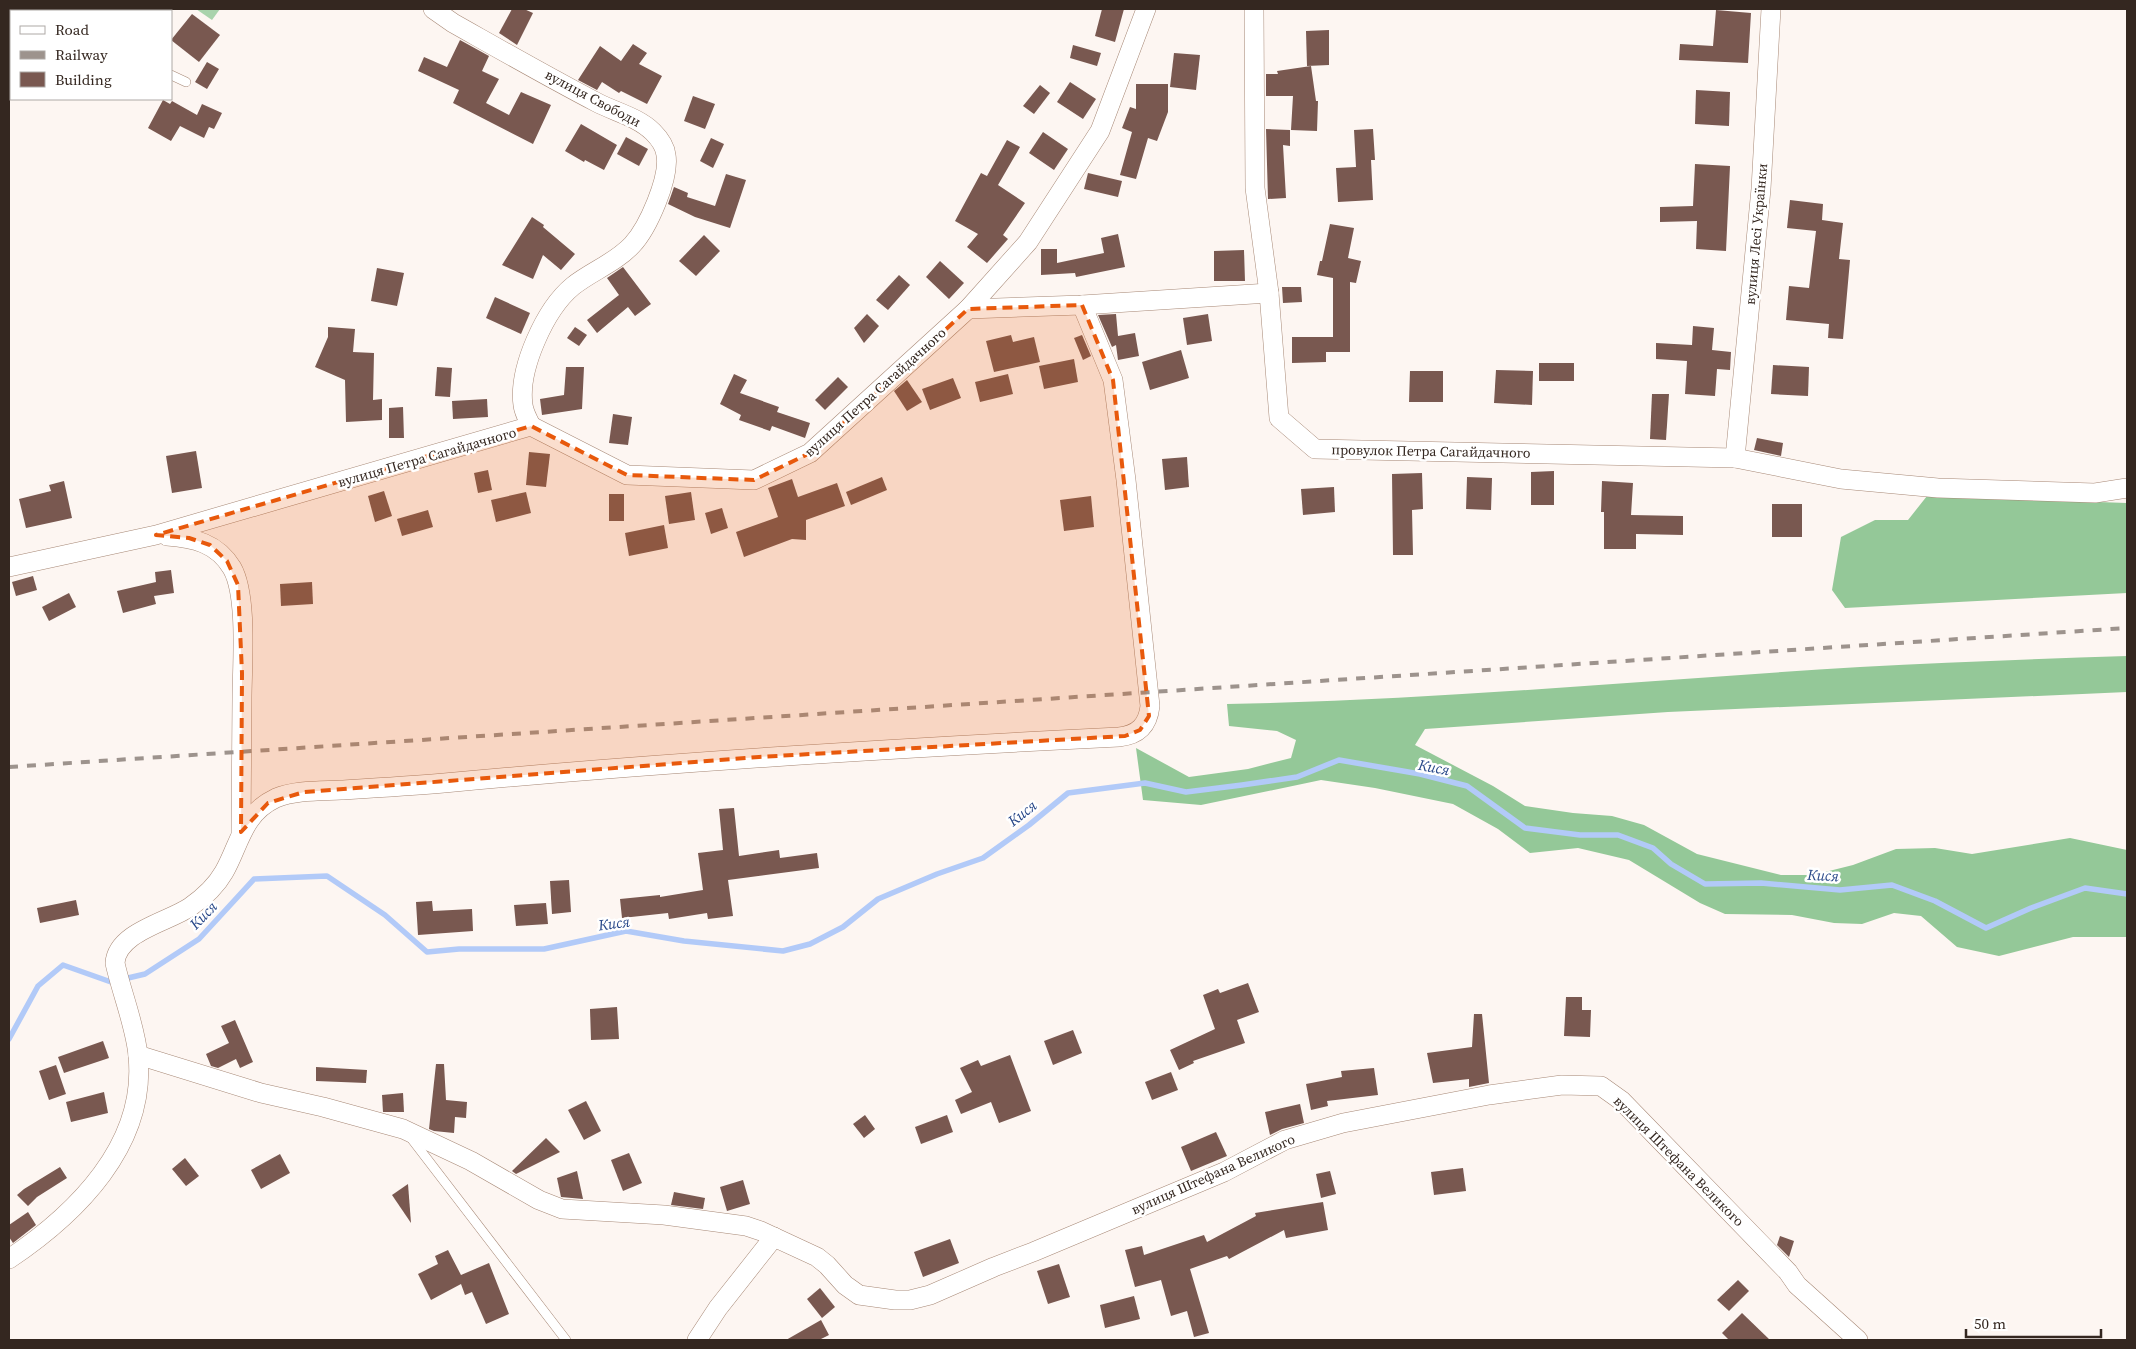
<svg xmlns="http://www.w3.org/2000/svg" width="2136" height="1349" font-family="'Source Serif 4',serif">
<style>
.green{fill:#a9d3ac}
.forest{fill:#94c898}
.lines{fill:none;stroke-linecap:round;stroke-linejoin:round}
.stream{stroke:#b2caf8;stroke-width:5.5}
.building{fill:#795850}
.lane-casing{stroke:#a78876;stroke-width:10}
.street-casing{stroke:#a78876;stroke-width:20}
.lane{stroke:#fff;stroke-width:9}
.street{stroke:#fff;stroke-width:19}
.rail{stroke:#9d938d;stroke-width:4;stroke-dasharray:9 9;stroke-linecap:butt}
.marked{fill:#e8590c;fill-opacity:0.2;stroke:#e8590c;stroke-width:4;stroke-dasharray:10 6;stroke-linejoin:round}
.labels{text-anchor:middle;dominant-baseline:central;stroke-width:5;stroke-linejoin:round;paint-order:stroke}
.street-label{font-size:14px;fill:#342720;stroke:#fff}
.water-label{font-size:15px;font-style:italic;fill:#264688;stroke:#fff}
</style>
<rect width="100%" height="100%" fill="#fdf6f2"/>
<g class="green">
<polygon points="73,9 169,9 168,11 76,11"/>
<polygon points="196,9 220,9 212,20"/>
</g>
<g class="forest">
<polygon points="1927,496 2127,503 2127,593 1845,608 1832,590 1841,537 1875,520 1908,520"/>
<path d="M 2127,656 L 2127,692 L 1668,712 L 1425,729 L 1415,745 L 1493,786 L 1525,806 L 1573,813 L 1612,816 L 1644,825 L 1697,854 L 1781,875 L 1813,875 L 1853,865 L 1896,849 L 1935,848 L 1972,854 L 2070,838 L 2127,850 L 2127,937 L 2073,937 L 1999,956 L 1957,947 L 1921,916 L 1894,913 L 1862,924 L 1834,923 L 1792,915 L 1725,914 L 1700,903 L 1629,860 L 1578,848 L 1530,853 L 1498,829 L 1453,804 L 1375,788 L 1321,780 L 1201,805 L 1143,800 L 1136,748 L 1189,777 L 1248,769 L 1291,758 L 1296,740 L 1277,731 L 1229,726 L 1227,704 C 1439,700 1649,680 1860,667 C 1949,662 2038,659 2127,656 Z"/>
</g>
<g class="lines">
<polyline class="stream" points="9,1039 38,986 63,965 111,982 145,974 199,939 254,879 327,876 385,915 427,952 459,949 544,949 626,931 684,941 783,951 810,944 843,927 878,899 937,874 983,858 1029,825 1068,793 1145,783 1186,792 1242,785 1297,777 1339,760 1420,774 1467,786 1525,828 1580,835 1618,835 1653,848 1671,864 1705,884 1761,883 1840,890 1892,885 1935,901 1986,928 2031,908 2085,888 2127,894"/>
</g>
<g class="building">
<polygon points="512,9 524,9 533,13 517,45 499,33"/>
<polygon points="1102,9 1124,9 1115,42 1095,36"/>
<polygon points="1716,10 1751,13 1748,63 1679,60 1680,44 1713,46"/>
<polygon points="192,14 220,35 199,62 171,40"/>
<polygon points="1329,30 1329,65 1307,66 1306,31"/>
<polygon points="460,40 489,56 482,71 499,79 486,103 509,115 521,92 551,105 533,144 453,103 459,90 418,71 424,57 447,67"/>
<polygon points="633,44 647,53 639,64 662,76 647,104 621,91 619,93 602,82 597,90 578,80 600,46 621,61"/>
<polygon points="1073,45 1101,53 1097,66 1070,58"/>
<polygon points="1174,53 1200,55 1196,90 1170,87"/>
<polygon points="207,62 219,69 207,89 195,82"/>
<polygon points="1311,66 1316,101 1318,101 1317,131 1291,130 1293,96 1266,96 1266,74 1278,74 1277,71"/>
<polygon points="1070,82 1096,99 1083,119 1057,102"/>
<polygon points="1136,84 1168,84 1168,112 1157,141 1148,138 1136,179 1120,175 1132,132 1122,128 1130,107 1136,109"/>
<polygon points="1040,85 1050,93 1034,114 1023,106"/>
<polygon points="1696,90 1730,92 1729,126 1695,124"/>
<polygon points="693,96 715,104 705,129 684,121"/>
<polygon points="163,100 170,104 172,101 197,115 202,104 222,113 214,129 209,127 204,138 180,126 171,141 148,128"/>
<polygon points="581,124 617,145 604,170 585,160 584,162 565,151"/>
<polygon points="1266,129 1290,130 1290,146 1283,145 1286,198 1268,199"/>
<polygon points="1373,129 1375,160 1371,160 1373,200 1338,202 1336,168 1356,167 1354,130"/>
<polygon points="1043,132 1068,149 1054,170 1029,153"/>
<polygon points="626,137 648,149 639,166 617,154"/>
<polygon points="711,138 724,144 713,168 700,161"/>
<polygon points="1007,140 1020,147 998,185 1025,203 1003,235 1008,239 987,263 967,247 978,234 955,221 981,173 987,176"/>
<polygon points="1695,164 1730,166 1726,251 1696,249 1697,221 1660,222 1660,207 1693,206"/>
<polygon points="1088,173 1122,181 1118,197 1084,189"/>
<polygon points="726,174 746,180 730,228 695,217 668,204 674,187 688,193 687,197 715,206"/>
<polygon points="1790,200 1823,204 1822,220 1843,223 1839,259 1850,260 1843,339 1828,338 1829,324 1786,320 1789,286 1809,288 1816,231 1787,228"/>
<polygon points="532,217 544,225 543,227 575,254 561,270 543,255 533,279 502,265"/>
<polygon points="1330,224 1354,228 1348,258 1361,261 1356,283 1350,282 1350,352 1326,352 1326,362 1292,363 1292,337 1333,337 1333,278 1317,275 1320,261 1322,261"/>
<polygon points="1118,234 1125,267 1076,277 1075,273 1041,275 1041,249 1057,249 1057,263 1104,253 1101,238"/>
<polygon points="704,235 720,251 696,276 679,261"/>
<polygon points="1244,250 1245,281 1214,281 1214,251"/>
<polygon points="940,261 964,283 949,299 926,277"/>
<polygon points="623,267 651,304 635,316 628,307 597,333 587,320 619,295 607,278"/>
<polygon points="377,268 404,273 397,306 371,301"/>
<polygon points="899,275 910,285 888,310 876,300"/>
<polygon points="1282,287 1301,287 1302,302 1283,303"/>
<polygon points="495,297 530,313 521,334 486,318"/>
<polygon points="867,314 879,326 864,343 854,328"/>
<polygon points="1116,314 1118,336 1135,333 1139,356 1118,360 1116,345 1112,347 1098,315"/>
<polygon points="1208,314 1212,341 1187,345 1183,318"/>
<polygon points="1693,326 1714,328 1712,350 1731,352 1730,370 1717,369 1715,396 1685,394 1687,361 1656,359 1656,343 1692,345"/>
<polygon points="328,327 355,329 353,352 374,353 373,400 382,399 382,420 346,422 345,380 315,367 328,337"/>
<polygon points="575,327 587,335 579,346 567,338"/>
<polygon points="1011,335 1013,342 1034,337 1040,362 994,372 986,341"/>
<polygon points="1082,335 1091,356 1083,360 1074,338"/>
<polygon points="1181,350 1189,378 1150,390 1142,362"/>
<polygon points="1074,359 1078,382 1044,389 1039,366"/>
<rect x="1539" y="363" width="35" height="18"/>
<polygon points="1773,365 1809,367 1808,396 1771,394"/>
<polygon points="437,367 452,368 450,397 435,396"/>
<polygon points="566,367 584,367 582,409 542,415 540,399 564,395"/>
<polygon points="1496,370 1533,371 1532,405 1494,403"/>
<polygon points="1410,371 1443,371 1443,402 1409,402"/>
<polygon points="734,374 747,380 740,393 779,407 777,412 810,423 805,438 772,426 770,431 739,420 741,415 720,404"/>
<polygon points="1008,374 1013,394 980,402 975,382"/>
<polygon points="838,377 848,387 825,410 815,400"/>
<polygon points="953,378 961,398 930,410 922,389"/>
<polygon points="907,380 922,402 907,411 894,391"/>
<polygon points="1652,394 1669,394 1666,440 1650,439"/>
<polygon points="487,399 488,417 453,419 452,401"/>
<polygon points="403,407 404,438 389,438 389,408"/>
<polygon points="613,414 632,417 628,445 609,443"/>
<polygon points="1757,438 1783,443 1781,456 1754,450"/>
<polygon points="196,451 202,488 172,493 166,456"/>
<polygon points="529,452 550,454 546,487 526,485"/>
<polygon points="1187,457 1189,487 1165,490 1162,459"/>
<polygon points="488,470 492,490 478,493 474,473"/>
<polygon points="1554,471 1554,505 1531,505 1531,472"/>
<polygon points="1422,473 1423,509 1412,510 1413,555 1393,555 1392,474"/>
<polygon points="882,477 887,490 851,505 846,492"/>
<polygon points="1467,477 1492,478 1491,510 1466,509"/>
<polygon points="792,479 798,497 837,483 845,506 806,520 806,540 792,539 744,557 736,532 778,517 768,488"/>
<polygon points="64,481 72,518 26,528 19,499 51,491 49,485"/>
<polygon points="1602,481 1633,483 1631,515 1683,516 1683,535 1636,534 1636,549 1604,549 1604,512 1601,512"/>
<polygon points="1334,487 1335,512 1303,515 1301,489"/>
<polygon points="384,491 392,516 375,522 368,496"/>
<polygon points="526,492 531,513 496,522 491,500"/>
<polygon points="691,492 695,520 669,524 665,496"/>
<rect x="609" y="494" width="15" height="27"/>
<polygon points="1091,496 1094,527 1064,531 1060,500"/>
<rect x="1772" y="504" width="30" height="33"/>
<polygon points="722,508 728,528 711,534 705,513"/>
<polygon points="428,510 433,527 402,536 397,519"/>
<polygon points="664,525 668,548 629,556 625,533"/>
<polygon points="171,570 174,593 154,596 156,604 123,613 117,591 156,582 155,572"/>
<polygon points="33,576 37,590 16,596 12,582"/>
<polygon points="312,582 313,604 281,606 280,584"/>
<polygon points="69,593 76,607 49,621 42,607"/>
<polygon points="734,808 739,856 779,850 780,858 817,853 819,868 728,880 733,916 708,919 707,913 669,919 668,913 622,918 620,899 660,895 660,897 703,890 698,853 723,850 719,809"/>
<polygon points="569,880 571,912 552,914 550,881"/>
<polygon points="76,900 79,915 40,923 37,908"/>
<polygon points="432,901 433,911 472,909 473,931 418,935 416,902"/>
<polygon points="546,903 548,924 516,926 514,905"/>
<polygon points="1248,983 1259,1012 1237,1020 1245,1043 1193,1061 1194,1063 1179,1070 1170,1050 1215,1029 1203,995 1218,989 1220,993"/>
<polygon points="1566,997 1582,997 1582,1010 1591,1010 1590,1037 1564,1036"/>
<polygon points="617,1007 619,1039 591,1040 590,1009"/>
<polygon points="1474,1014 1482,1014 1489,1083 1469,1087 1469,1079 1433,1083 1427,1053 1472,1047"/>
<polygon points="235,1020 253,1062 240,1068 236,1059 218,1068 211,1066 206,1054 229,1043 221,1026"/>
<polygon points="1073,1030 1082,1053 1053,1065 1044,1041"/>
<polygon points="103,1041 109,1058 64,1073 58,1057"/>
<polygon points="1010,1055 1031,1111 999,1123 991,1102 961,1114 955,1100 972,1092 960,1068 978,1060 981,1066"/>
<polygon points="436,1064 444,1064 446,1100 467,1102 466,1118 455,1117 454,1133 434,1131 429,1129"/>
<polygon points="56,1065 66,1094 49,1100 39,1071"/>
<polygon points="316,1067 367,1070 366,1083 316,1081"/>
<polygon points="1374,1068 1378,1095 1327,1101 1328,1106 1311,1110 1306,1084 1342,1077 1341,1071"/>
<polygon points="1171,1072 1178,1090 1152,1100 1145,1082"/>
<polygon points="104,1092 108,1113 71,1122 66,1102"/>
<polygon points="403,1093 404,1112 383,1112 382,1095"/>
<polygon points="586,1101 601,1131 584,1140 568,1110"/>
<polygon points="1300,1104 1304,1123 1282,1129 1270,1135 1265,1112"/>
<polygon points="865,1115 875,1129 864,1138 853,1124"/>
<polygon points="947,1115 953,1132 921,1144 915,1127"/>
<polygon points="1216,1132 1227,1156 1191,1171 1181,1147"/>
<polygon points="546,1138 560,1152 516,1174 512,1171"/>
<polygon points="629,1153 642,1183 623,1191 611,1160"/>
<polygon points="280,1154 290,1173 261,1189 251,1170"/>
<polygon points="185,1158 199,1176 186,1186 172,1169"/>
<polygon points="60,1167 67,1178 37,1197 28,1206 17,1195 24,1189"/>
<polygon points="1463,1168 1466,1191 1434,1195 1431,1172"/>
<polygon points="577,1171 583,1199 561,1197 557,1178"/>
<polygon points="1330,1171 1336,1194 1321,1198 1316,1174"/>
<polygon points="743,1180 750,1204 727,1211 720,1187"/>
<polygon points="408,1184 411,1223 392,1195"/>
<polygon points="674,1192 705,1198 703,1209 671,1205"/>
<polygon points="1323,1202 1328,1230 1286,1238 1284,1230 1229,1259 1227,1256 1190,1269 1209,1333 1194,1337 1187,1311 1171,1316 1161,1280 1135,1287 1125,1250 1142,1246 1144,1255 1204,1235 1207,1242 1256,1216 1255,1213"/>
<polygon points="28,1212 36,1225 13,1243 9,1237 9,1225"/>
<polygon points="1780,1236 1794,1241 1789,1257 1777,1245"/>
<polygon points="950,1239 959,1263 923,1277 914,1252"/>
<polygon points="448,1250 461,1275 489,1263 509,1314 486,1324 472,1292 465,1295 461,1284 431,1300 418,1274 438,1264 435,1256"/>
<polygon points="1059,1264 1070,1297 1048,1304 1037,1271"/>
<polygon points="1738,1280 1749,1291 1729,1311 1717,1300"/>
<polygon points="820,1288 835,1307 822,1318 807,1299"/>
<polygon points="1134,1296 1140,1319 1105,1328 1100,1305"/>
<polygon points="1742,1313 1770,1340 1729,1340 1722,1333"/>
<polygon points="821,1320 829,1335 819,1340 786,1340"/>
</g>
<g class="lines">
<defs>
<g id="lane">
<polyline points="65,9 68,11"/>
<polyline points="171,75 186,82"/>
<polyline points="411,1138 566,1340"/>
</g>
<g id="street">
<path d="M 433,9 L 453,23 C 501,50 548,77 596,102 C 615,112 638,117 653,132 C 659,138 665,146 666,155 C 670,178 648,228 632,245 C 615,263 592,271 573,286 C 545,309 518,369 523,405 C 524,413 528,419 531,426"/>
<polyline points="1254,9 1255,188 1269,293 1279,418 1315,449 1735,458 1841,479 1938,488 2095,493 2127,488"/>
<polyline points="968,309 1082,305 1269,293"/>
<polyline points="1735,458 1761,189 1771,9"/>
<path d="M 167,536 C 194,538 217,543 232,568 C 248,596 242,666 242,699 C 242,744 241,788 241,832"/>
<polyline points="9,567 156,535 531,426 627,475 754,480 810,453 968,309 1028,242 1100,131 1146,9"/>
<polyline points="138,1055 261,1093 323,1107 403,1129 471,1161 539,1200 562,1209 664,1215 746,1226 761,1231 817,1257 827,1265 845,1285 859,1295 895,1300 910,1300 930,1295 994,1267 1033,1252 1224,1172 1285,1140 1343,1123 1489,1095 1562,1085 1601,1086 1622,1101 1788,1272 1797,1285 1858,1340"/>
<path d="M 9,1259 C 76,1214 147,1145 138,1056 C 136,1028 121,991 115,963 C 117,932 168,922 190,907 C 203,898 216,886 224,872 C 240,844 242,814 276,798 C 295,790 320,791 341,790 C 375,788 410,786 444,783 C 669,762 894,748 1119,737 C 1138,735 1148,725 1150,706 L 1126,480 L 1113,380 L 1082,305"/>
<polyline points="697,1340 718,1308 774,1237"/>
</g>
</defs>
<use href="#lane" class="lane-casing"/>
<use href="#street" class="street-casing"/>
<use href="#lane" class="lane"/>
<use href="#street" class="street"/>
<polyline class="rail" points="9,767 2127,628"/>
</g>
<path class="marked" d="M 1082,305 L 1113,380 L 1149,716 L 1140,730 L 1125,736 L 759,757 L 304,792 L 268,803 L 241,832 L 242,673 L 238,585 L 227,561 L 210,545 L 189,538 L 156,535 L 531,426 L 627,475 L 754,480 L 810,453 L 968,309 Z"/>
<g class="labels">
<g class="street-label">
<text transform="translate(593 98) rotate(28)">вулиця Свободи</text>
<text transform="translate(1756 234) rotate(-85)">вулиця Лесі Українки</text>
<text transform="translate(875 392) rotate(-42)">вулиця Петра Сагайдачного</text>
<text transform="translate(1431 451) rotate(1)">провулок Петра Сагайдачного</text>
<text transform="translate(427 457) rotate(-16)">вулиця Петра Сагайдачного</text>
<text transform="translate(1679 1161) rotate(45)">вулиця Штефана Великого</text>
<text transform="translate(1213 1174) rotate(-24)">вулиця Штефана Великого</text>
</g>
<g class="water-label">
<text transform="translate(1434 767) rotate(11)">Кися</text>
<text transform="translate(1022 813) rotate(-38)">Кися</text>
<text transform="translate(1823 875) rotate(3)">Кися</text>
<text transform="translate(203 915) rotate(-46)">Кися</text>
<text transform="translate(614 923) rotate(-7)">Кися</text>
</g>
</g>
<rect width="2136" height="1349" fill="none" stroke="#342720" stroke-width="20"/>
<rect x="10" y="10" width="162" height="90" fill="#ffffff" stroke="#aea9a6"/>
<rect x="20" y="26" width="25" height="8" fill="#ffffff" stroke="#aea9a6"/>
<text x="55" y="35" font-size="15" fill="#342720">Road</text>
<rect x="20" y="51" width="25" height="8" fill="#9d938d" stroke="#aea9a6"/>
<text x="55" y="60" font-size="15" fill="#342720">Railway</text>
<rect x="20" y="72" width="25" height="15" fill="#795850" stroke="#aea9a6"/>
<text x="55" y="85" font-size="15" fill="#342720">Building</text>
<path d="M1966 1329v8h135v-8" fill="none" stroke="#342720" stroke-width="2.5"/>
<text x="1974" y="1329" font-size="15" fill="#342720" stroke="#ffffff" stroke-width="4" paint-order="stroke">50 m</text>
</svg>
